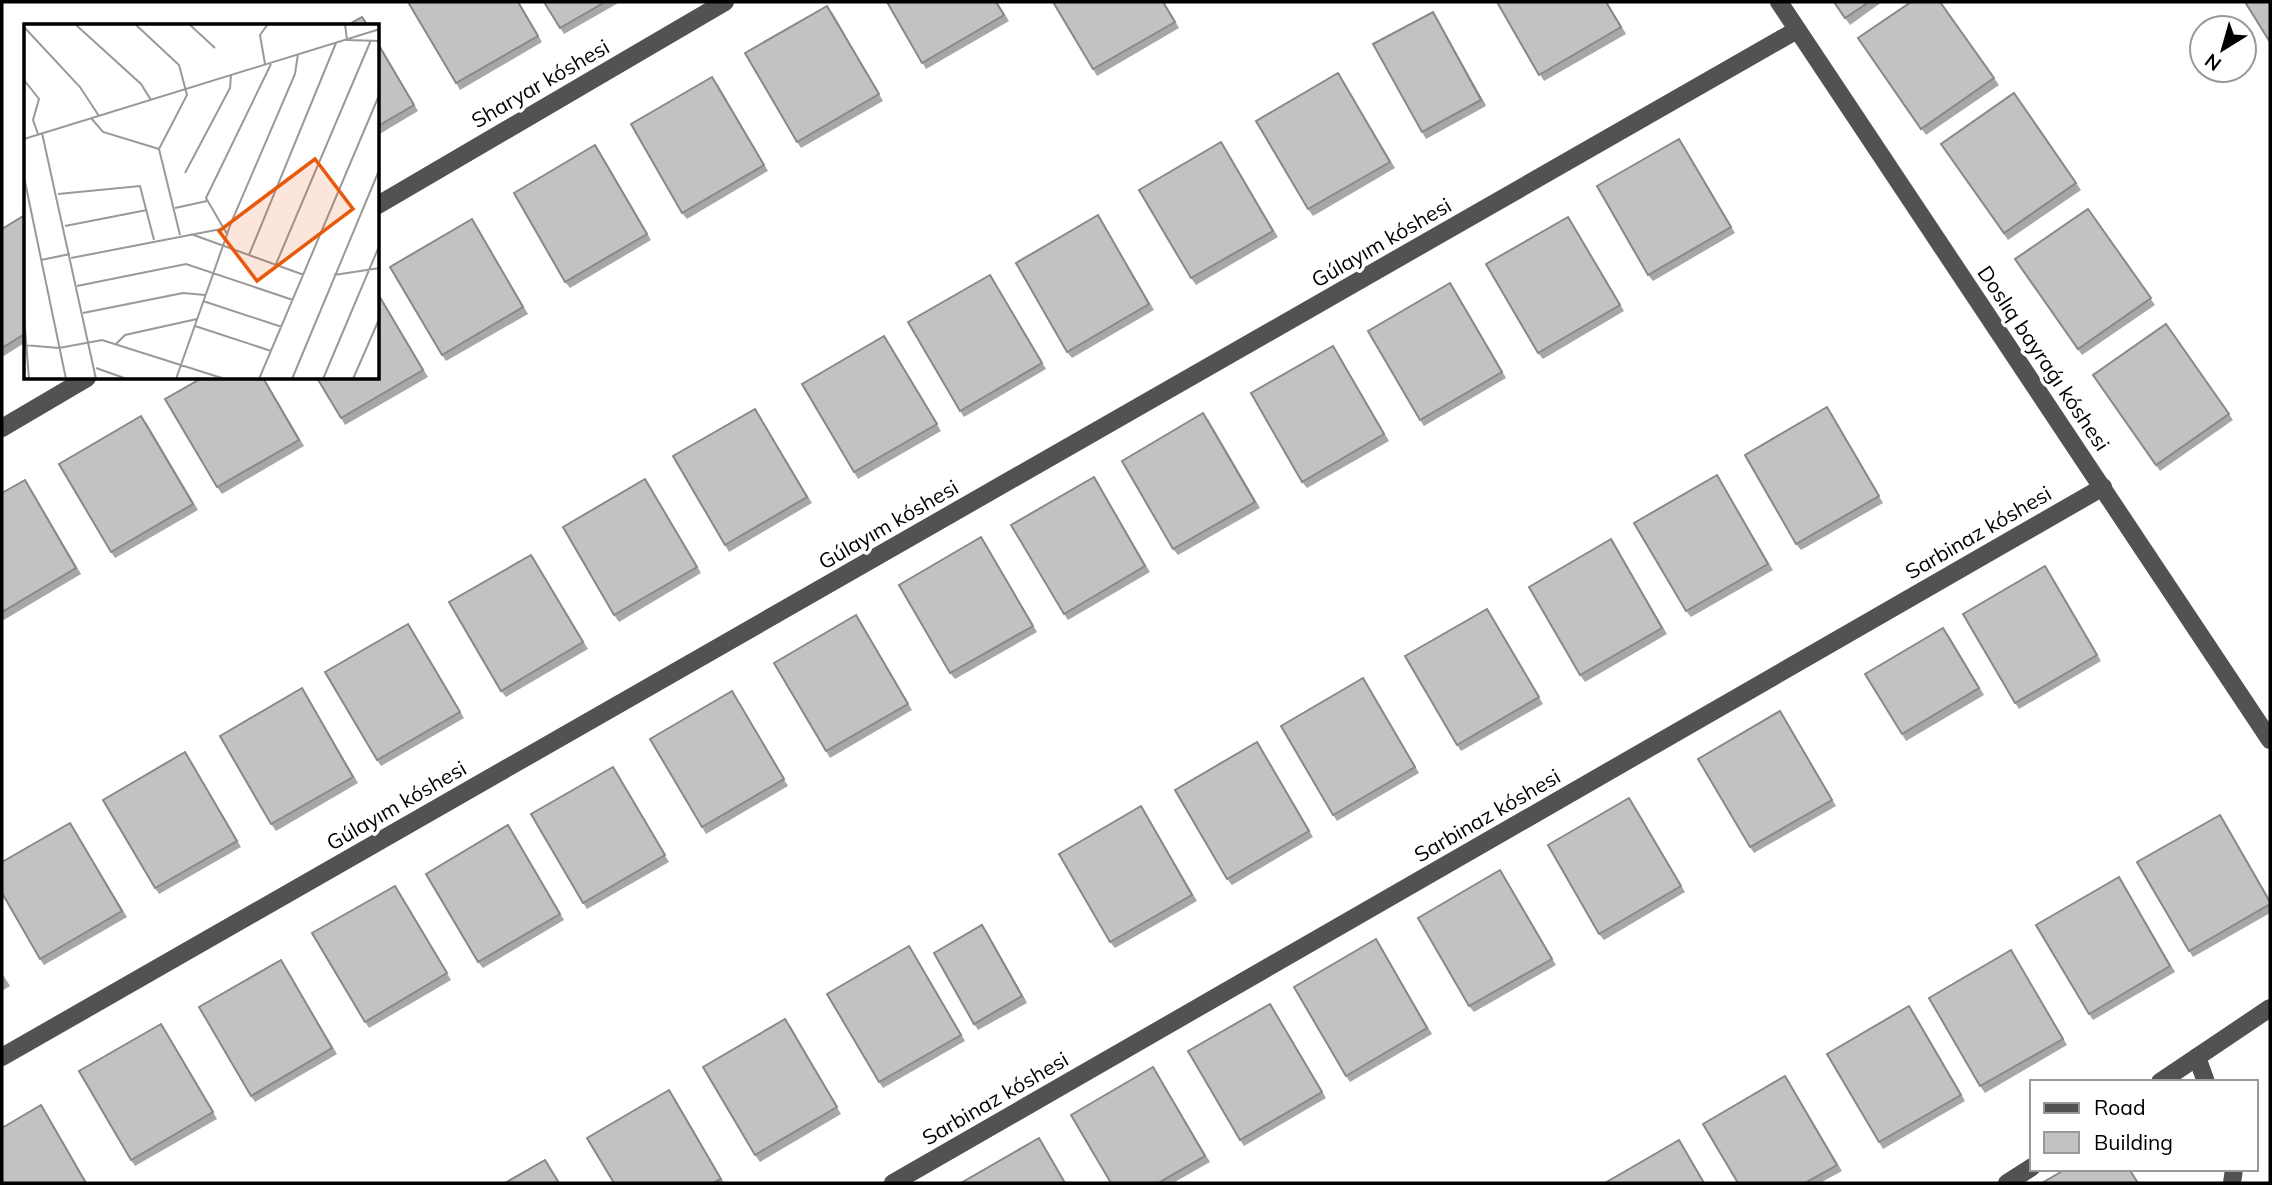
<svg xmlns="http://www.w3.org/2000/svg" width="2272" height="1185" font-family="Mulish,sans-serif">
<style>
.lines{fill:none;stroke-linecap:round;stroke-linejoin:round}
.minor{stroke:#525252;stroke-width:18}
.wall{fill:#a7a7a7}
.shaded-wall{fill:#888}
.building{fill:#c2c2c2;stroke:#888;stroke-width:2}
.labels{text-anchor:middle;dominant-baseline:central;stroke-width:7;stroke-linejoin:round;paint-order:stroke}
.street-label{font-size:21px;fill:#000;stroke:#fff}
.inset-road{fill:none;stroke:#999;stroke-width:2}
.view{fill:#e8590c;fill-opacity:0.15;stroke:#e8590c;stroke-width:3.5}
.inset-edge{fill:none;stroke:#000;stroke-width:3.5}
</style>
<rect width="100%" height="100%" fill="#fff"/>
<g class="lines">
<g class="minor">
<polyline points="1779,2 2270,740"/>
<polyline points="378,205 725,2"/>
<polyline points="2,428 87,378"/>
<polyline points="2,1057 1797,30"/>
<polyline points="2197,1057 2206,1082"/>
<polyline points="2160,1082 2270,1008"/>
<polyline points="893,1183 2103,487"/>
<polyline points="2007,1183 2032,1167"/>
<polyline points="2232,1183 2234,1169"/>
</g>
</g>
<g class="wall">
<polygon points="519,2 542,42 460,90 456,83"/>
<polygon points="544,2 620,2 564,34"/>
<polygon points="887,2 997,2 1009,21 926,69"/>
<polygon points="1164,2 1179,28 1097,76 1093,69"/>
<polygon points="1497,2 1607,2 1626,34 1544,81"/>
<polygon points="1834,2 1882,2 1850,25"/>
<polygon points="1940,2 1999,85 1926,135 1858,38"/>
<polygon points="832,12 883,101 801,148 797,142"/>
<polygon points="1433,12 1486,106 1426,139 1422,132"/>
<polygon points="378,42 418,111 378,135"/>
<polygon points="1338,73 1395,168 1313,216 1308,209"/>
<polygon points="717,83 768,171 687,219 682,213"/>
<polygon points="2014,93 2081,190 2008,240 1941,144"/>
<polygon points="1221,142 1278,237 1196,285 1191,278"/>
<polygon points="1683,145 1735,233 1653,281 1648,275"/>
<polygon points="600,152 651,240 570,288 565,282"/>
<polygon points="2088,209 2155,305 2082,355 2015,259"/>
<polygon points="26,217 26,342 2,357 2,229"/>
<polygon points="1568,217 1624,311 1543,359 1538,353"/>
<polygon points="472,219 528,314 446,361 442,355"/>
<polygon points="1102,222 1154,310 1072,358 1067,352"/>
<polygon points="994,281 1046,369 964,417 960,411"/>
<polygon points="1454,290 1506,378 1424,426 1420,420"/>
<polygon points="378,293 428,377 345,425 341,418"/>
<polygon points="2166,324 2233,420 2160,471 2093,375"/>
<polygon points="884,336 941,431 858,479 854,472"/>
<polygon points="1333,346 1389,441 1307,488 1302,482"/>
<polygon points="264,378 304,446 222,494 217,487"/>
<polygon points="1827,407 1883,503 1801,550 1796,544"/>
<polygon points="755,409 812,503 729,552 725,545"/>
<polygon points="1208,419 1260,508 1178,555 1173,549"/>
<polygon points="146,422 198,510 115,558 111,552"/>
<polygon points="1717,475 1773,570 1691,617 1686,611"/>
<polygon points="1098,484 1150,572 1068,620 1064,614"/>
<polygon points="29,486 81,574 2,621 2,493"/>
<polygon points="649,486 701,573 619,622 614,615"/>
<polygon points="985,543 1037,632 955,679 950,673"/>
<polygon points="1615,546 1667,634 1585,682 1580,675"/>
<polygon points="531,555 588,649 506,697 501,691"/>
<polygon points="2049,573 2101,661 2019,709 2015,703"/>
<polygon points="856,615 912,710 830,758 826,751"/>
<polygon points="1491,615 1543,704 1461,751 1457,745"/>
<polygon points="408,624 464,718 381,766 377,760"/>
<polygon points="1948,634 1984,695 1906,741 1902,734"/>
<polygon points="1367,685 1419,773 1337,821 1333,815"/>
<polygon points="732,691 788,786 706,834 702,827"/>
<polygon points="306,695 358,783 276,831 271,824"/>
<polygon points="1780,711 1836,806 1754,853 1750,847"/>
<polygon points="1257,742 1313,837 1232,885 1227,879"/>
<polygon points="185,752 241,847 159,894 155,888"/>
<polygon points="613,767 669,862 587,909 583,903"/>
<polygon points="1629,798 1685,892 1604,940 1599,934"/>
<polygon points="1141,806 1197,901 1115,948 1110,942"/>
<polygon points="2224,821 2270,900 2270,913 2193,957 2189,951"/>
<polygon points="70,823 127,917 44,965 40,959"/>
<polygon points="508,825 564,920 483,968 478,962"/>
<polygon points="1504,877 1556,965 1474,1012 1469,1006"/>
<polygon points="2119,877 2175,972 2093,1020 2089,1014"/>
<polygon points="399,892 451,980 369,1028 365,1022"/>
<polygon points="982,925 1027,1003 978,1030 974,1024"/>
<polygon points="1376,939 1432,1034 1350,1082 1346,1076"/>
<polygon points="909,946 965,1041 883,1088 879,1082"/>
<polygon points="2015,957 2067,1045 1985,1093 1980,1086"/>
<polygon points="281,960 337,1054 255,1102 251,1096"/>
<polygon points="2,973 10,986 2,991"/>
<polygon points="1274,1010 1326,1098 1244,1146 1240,1140"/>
<polygon points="1914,1013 1965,1101 1883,1149 1879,1142"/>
<polygon points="790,1025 841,1114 760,1162 755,1155"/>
<polygon points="165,1030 217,1119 135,1166 131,1160"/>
<polygon points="1153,1067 1210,1162 1173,1183 1111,1183"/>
<polygon points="1785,1076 1842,1171 1820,1183 1738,1183"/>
<polygon points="674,1097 724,1183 614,1183"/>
</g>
<g class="shaded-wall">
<polygon points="1433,12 1437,18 1486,106 1481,100"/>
<polygon points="982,925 987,932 1027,1003 1022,996"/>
</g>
<g class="building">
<polygon points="408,2 518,2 538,36 456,83"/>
<polygon points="544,2 605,2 560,28"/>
<polygon points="887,2 996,2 1004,15 922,63"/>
<polygon points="1053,2 1163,2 1175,22 1093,69"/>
<polygon points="1497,2 1606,2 1621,27 1539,75"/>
<polygon points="1834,2 1869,2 1845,18"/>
<polygon points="1911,2 1940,2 1994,78 1921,129 1858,38"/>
<polygon points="2245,2 2270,2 2270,42"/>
<polygon points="827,6 879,94 797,142 745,53"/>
<polygon points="1433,12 1481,100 1422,132 1373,44"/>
<polygon points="362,17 368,26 346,26"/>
<polygon points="378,44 414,105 378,126"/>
<polygon points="1338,73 1390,162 1308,209 1256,121"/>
<polygon points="712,77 764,165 682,213 631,124"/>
<polygon points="2014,93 2076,183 2004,233 1941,144"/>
<polygon points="1679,139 1731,227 1648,275 1597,186"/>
<polygon points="1221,142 1273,231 1191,278 1139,190"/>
<polygon points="595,145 647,234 565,282 514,193"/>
<polygon points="2088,209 2151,298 2078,349 2015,259"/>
<polygon points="25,215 26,217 26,333 2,348 2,229"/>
<polygon points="1098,215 1149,304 1067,352 1016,263"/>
<polygon points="1568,217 1620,305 1538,353 1486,264"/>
<polygon points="472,219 523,307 442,355 390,267"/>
<polygon points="990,275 1042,363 960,411 908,322"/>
<polygon points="1450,283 1502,372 1420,420 1368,331"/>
<polygon points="378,294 423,370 341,418 317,378 378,378"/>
<polygon points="2166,324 2229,414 2156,465 2093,375"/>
<polygon points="884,336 937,424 854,472 802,384"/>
<polygon points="1333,346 1384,434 1302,482 1251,393"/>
<polygon points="202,378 263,378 299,440 217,487 165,399"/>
<polygon points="1827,407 1879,496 1796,544 1745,455"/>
<polygon points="755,409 807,497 725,545 673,456"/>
<polygon points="1203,413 1255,502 1173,549 1122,461"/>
<polygon points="141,416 193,504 111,552 59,464"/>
<polygon points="1717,475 1768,564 1686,611 1634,523"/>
<polygon points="1094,477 1145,566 1064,614 1011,525"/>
<polygon points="645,479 697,567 614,615 563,527"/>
<polygon points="25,480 76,568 2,612 2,493"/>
<polygon points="981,537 1033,626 950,673 899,585"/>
<polygon points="1611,539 1662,628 1580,675 1529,587"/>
<polygon points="531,555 583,642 501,691 449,602"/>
<polygon points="2045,566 2097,655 2015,703 1963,614"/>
<polygon points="1487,609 1539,697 1457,745 1405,656"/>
<polygon points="856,615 908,704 826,751 774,663"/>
<polygon points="408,624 460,712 377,760 325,672"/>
<polygon points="1943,628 1979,688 1902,734 1865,674"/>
<polygon points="1363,678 1415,767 1333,815 1281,726"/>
<polygon points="302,688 353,777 271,824 220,736"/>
<polygon points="732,691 784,779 702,827 650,739"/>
<polygon points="1780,711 1832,800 1750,847 1698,759"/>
<polygon points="1257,742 1309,831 1227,879 1175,790"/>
<polygon points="185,752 237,841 155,888 103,800"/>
<polygon points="613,767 665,855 583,903 531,814"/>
<polygon points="1629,798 1681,886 1599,934 1548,845"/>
<polygon points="1141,806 1192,895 1110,942 1059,854"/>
<polygon points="2220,815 2270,902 2270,904 2189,951 2137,862"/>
<polygon points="70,823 122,911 40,959 2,893 2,862"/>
<polygon points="508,825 560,914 478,962 426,874"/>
<polygon points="1500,870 1552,959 1469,1006 1418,918"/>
<polygon points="2119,877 2170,966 2089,1014 2036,925"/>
<polygon points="395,886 447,973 365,1022 312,933"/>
<polygon points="982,925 1022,996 974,1024 934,953"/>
<polygon points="1376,939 1427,1028 1346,1076 1294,987"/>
<polygon points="909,946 961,1035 879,1082 827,994"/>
<polygon points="2011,950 2063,1039 1980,1086 1929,998"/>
<polygon points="281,960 332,1048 251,1096 199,1007"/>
<polygon points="1270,1004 1322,1092 1240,1140 1188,1051"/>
<polygon points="1909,1006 1961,1095 1879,1142 1827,1054"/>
<polygon points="785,1019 837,1107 755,1155 703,1067"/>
<polygon points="161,1024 213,1112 131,1160 79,1071"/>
<polygon points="1153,1067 1205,1156 1158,1183 1111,1183 1071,1115"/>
<polygon points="1785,1076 1837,1165 1805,1183 1738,1183 1703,1124"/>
<polygon points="669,1090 721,1179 713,1183 614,1183 587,1138"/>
<polygon points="41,1105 86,1183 2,1183 2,1128"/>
<polygon points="1039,1138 1065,1183 961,1183"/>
<polygon points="1679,1140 1704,1183 1605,1183"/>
<polygon points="545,1160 559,1183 505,1183"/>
<polygon points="2066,1169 2129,1169 2138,1183 2042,1183"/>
</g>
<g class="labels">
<g class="street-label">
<text transform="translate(540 83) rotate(-30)">Sharyar kóshesi</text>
<text transform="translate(1381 242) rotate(-30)">Gúlayım kóshesi</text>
<text transform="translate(2044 358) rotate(56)">Doslıq bayraǵı kóshesi</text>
<text transform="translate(888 524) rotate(-30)">Gúlayım kóshesi</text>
<text transform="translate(1978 532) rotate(-30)">Sarbinaz kóshesi</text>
<text transform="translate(396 805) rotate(-30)">Gúlayım kóshesi</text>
<text transform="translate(1487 815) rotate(-30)">Sarbinaz kóshesi</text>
<text transform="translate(995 1098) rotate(-30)">Sarbinaz kóshesi</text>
</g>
</g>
<g transform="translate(24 24)">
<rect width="355" height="355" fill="#fff"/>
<path class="inset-road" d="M 51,0 L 117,60 L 127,76M 111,0 L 155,41 L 163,71 L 135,125M 165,0 L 191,24M 321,0 L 323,16 L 356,17M 0,3 L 56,63 L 75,92M 241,40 L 236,11 L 244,0M 0,56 L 15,75 L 9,96 L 14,110M 67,94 L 79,108 L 135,125M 18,109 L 72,355M 0,115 L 356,5M 135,125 L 156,211M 161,149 L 206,64 L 207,51M 0,153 L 42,355M 34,170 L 116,162 L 130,216M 151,184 L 183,177M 41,202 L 123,186M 167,210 L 280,251M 203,210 L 182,174 L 247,40M 225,231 L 312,19M 47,234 L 197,205M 17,236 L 46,230M 252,240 L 347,16M 310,251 L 356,244M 53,262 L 162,240 L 269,276M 179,277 L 258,303M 59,289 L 159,269 L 181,271M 0,292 L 5,355M 171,302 L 247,327M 92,320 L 101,311 L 173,295M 0,321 L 35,324 L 78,316 L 201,355M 72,344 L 103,355M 152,355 L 207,199 L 271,50 L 274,30M 235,355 L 356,69M 268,355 L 356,144M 299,355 L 356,220M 329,355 L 356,293"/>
<path class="view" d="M 291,135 L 329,185 L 233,257 L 195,207 Z"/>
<rect width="355" height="355" class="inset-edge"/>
</g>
<rect width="2272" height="1185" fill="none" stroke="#000000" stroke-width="7"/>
<rect x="2030" y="1080" width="228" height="91" fill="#ffffff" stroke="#999999" stroke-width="2"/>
<rect x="2044" y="1103" width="35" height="10" fill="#525252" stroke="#999999" stroke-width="2"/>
<text x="2094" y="1115" font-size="21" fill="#000000">Road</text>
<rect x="2044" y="1132" width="35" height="21" fill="#c2c2c2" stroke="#999999" stroke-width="2"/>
<text x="2094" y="1150" font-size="21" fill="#000000">Building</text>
<g transform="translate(2223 49) rotate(217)"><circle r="33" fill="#ffffff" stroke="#999999" stroke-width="2"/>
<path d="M0-5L12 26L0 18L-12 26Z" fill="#000000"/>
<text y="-10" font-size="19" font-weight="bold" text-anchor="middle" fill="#000000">N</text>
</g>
</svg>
